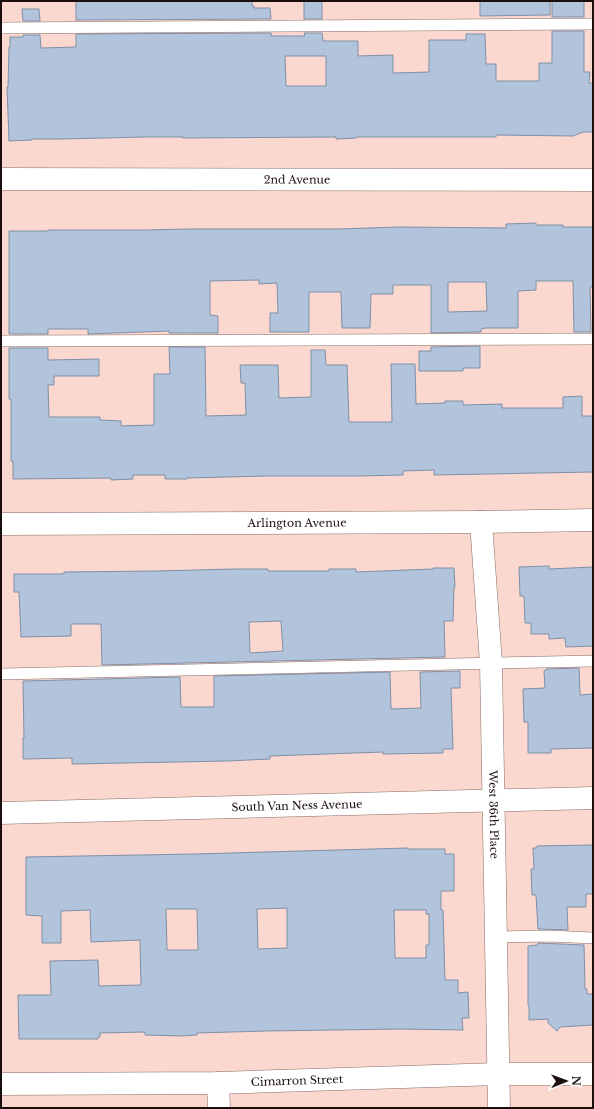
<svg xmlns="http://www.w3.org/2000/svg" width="594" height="1109" font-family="'Libre Baskerville',serif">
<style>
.building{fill:#b2c3dc;stroke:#7f8fa7;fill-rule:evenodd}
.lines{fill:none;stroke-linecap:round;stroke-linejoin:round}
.service-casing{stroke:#896c64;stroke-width:12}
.minor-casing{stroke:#896c64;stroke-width:23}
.secondary-casing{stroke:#896c64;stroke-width:23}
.service{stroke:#fff;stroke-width:11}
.minor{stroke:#fff;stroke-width:22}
.secondary{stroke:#fff;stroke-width:22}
.labels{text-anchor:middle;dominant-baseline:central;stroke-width:3;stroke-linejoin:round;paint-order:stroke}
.street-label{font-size:11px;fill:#1a0f0c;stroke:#fff}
</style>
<rect width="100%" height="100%" fill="#fad8cf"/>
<g class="building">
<polygon points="76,1 252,1 252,6 254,6 254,8 270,8 271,19 76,20"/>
<rect x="304" y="1" width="18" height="18"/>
<polygon points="480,1 550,1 550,15 480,16"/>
<rect x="552" y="1" width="32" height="16"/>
<polygon points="22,9 39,9 40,21 23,21"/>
<path d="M 552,31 L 584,31 L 584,72 L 590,72 L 589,83 L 593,83 L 593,132 L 583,132 L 573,136 L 496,135 L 496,137 L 356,137 L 356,138 L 336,139 L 336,137 L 183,138 L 183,137 L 145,137 L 63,139 L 32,139 L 32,140 L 9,141 L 7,87 L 8,87 L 9,47 L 10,47 L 10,37 L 23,37 L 23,35 L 40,35 L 41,48 L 76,47 L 76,34 L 271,33 L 271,36 L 305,36 L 304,33 L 322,33 L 323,41 L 358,41 L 358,56 L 393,55 L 393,73 L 429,72 L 429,40 L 466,40 L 466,34 L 485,34 L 486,64 L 496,64 L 496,81 L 539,81 L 539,63 L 552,63 ZM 285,56 L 326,56 L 326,86 L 286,86 Z"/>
<path d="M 536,223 L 536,225 L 563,225 L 563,227 L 593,227 L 593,287 L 590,287 L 591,332 L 574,332 L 573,281 L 536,281 L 536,290 L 518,291 L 518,328 L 486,328 L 481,329 L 481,332 L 431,333 L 431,285 L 393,285 L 393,294 L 371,294 L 370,328 L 342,328 L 341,292 L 309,292 L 309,332 L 270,332 L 270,313 L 278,313 L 277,283 L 259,284 L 259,280 L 210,281 L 210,315 L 218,316 L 218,333 L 169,333 L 169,331 L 88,334 L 88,329 L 48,329 L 48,334 L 9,334 L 9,231 L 48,231 L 48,230 L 147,230 L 189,229 L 338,229 L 399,227 L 506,228 L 506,224 ZM 448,282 L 486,282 L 487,311 L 448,312 Z"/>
<polygon points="480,346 480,368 463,368 463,371 419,371 419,351 431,351 431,347"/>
<polygon points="169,347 205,347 206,416 246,415 245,383 241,383 240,365 278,365 279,398 311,397 311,350 325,350 326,365 347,365 349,422 392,422 391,364 415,364 416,404 445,403 445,401 463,401 463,405 502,404 502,408 563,408 563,397 582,396 582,416 593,416 593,472 434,475 434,470 403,471 403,475 360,476 266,476 187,478 187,479 165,479 165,475 133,475 133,479 111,480 111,478 13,479 13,461 11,461 11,399 9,399 9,348 48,348 48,360 99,359 99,376 54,376 54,385 48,385 49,417 100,417 100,420 121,421 121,426 154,425 154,374 170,374"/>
<polygon points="549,566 549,569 593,567 593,646 566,647 565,638 549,639 549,634 531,634 531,623 525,623 524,596 520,596 519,567"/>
<path d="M 433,568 L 454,568 L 455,587 L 454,587 L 453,621 L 444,621 L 445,657 L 102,665 L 101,624 L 71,624 L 71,636 L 21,637 L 19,592 L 14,592 L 14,574 L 64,574 L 64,572 L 157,571 L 233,569 L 268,569 L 268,571 L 329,571 L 329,569 L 356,569 L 356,572 L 433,569 ZM 281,621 L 283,651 L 250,653 L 249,622 Z"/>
<polygon points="579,668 580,695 593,694 593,748 551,749 551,753 528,753 528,722 524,722 523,689 545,688 544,671 546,670 546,669"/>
<polygon points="460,671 460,688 451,688 453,749 443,749 443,753 383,754 383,752 270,756 270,759 228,761 72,764 72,758 23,759 23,738 24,738 23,681 180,677 181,707 214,707 214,676 390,672 391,709 421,708 420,672"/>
<polygon points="593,845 593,894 586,894 586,907 567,907 568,930 538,929 536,895 532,895 531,869 534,869 533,848 537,848 537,846"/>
<path d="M 408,848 L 408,849 L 445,849 L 445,854 L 454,854 L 454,891 L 441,891 L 441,910 L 443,910 L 445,980 L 458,980 L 458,993 L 468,992 L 469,1018 L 462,1018 L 463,1030 L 400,1029 L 266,1031 L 197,1033 L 197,1035 L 181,1036 L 145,1035 L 145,1032 L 100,1033 L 100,1037 L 98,1037 L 98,1039 L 19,1039 L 18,995 L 51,995 L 50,961 L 98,960 L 99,986 L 141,985 L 140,940 L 91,942 L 90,910 L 61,911 L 61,943 L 42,943 L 42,916 L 26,915 L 26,857 L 195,854 ZM 287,908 L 287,948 L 258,949 L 257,909 ZM 166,909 L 197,909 L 198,950 L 167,950 ZM 394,910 L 426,910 L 426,914 L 429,914 L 429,945 L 426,945 L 426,958 L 395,958 Z"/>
<polygon points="538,943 584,945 585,989 587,989 587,994 593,994 593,1025 560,1027 557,1031 548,1023 548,1019 529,1020 529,1005 528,1005 528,946 538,945"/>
</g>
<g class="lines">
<defs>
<g id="service">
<polyline points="1,28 593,24"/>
<polyline points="1,341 593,339"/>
<polyline points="1,674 593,661"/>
<polyline points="496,937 549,936 593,938"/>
</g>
<g id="minor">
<path id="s1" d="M 1,179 L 593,180"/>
<path id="s2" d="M 481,522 L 491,663 L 499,1108"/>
<path id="s3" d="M 1,813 L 593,798"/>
<polyline points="218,1083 219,1108"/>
<path id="s4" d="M 1,1084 L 218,1083 L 498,1074 L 593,1074"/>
</g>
<g id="secondary">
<path id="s5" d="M 1,524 L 481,522 L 593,520"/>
</g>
</defs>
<use href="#service" class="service-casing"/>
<use href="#minor" class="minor-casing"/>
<use href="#secondary" class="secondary-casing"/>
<use href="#service" class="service"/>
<use href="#minor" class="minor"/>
<use href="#secondary" class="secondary"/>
</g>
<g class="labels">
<g class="street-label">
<text stroke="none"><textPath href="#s1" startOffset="296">2nd Avenue</textPath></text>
<text stroke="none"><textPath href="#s5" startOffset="296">Arlington Avenue</textPath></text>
<text stroke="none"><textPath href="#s3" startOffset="296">South Van Ness Avenue</textPath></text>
<text stroke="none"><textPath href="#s2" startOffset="293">West 36th Place</textPath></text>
<text stroke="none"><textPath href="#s4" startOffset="296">Cimarron Street</textPath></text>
</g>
</g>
<rect width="594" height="1109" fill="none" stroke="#1a0f0c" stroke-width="4"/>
<g transform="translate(566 1081) rotate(89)" stroke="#ffffff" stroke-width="3" paint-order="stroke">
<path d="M0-3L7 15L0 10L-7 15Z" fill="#1a0f0c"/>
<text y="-6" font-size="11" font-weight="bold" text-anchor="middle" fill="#1a0f0c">N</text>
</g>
</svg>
